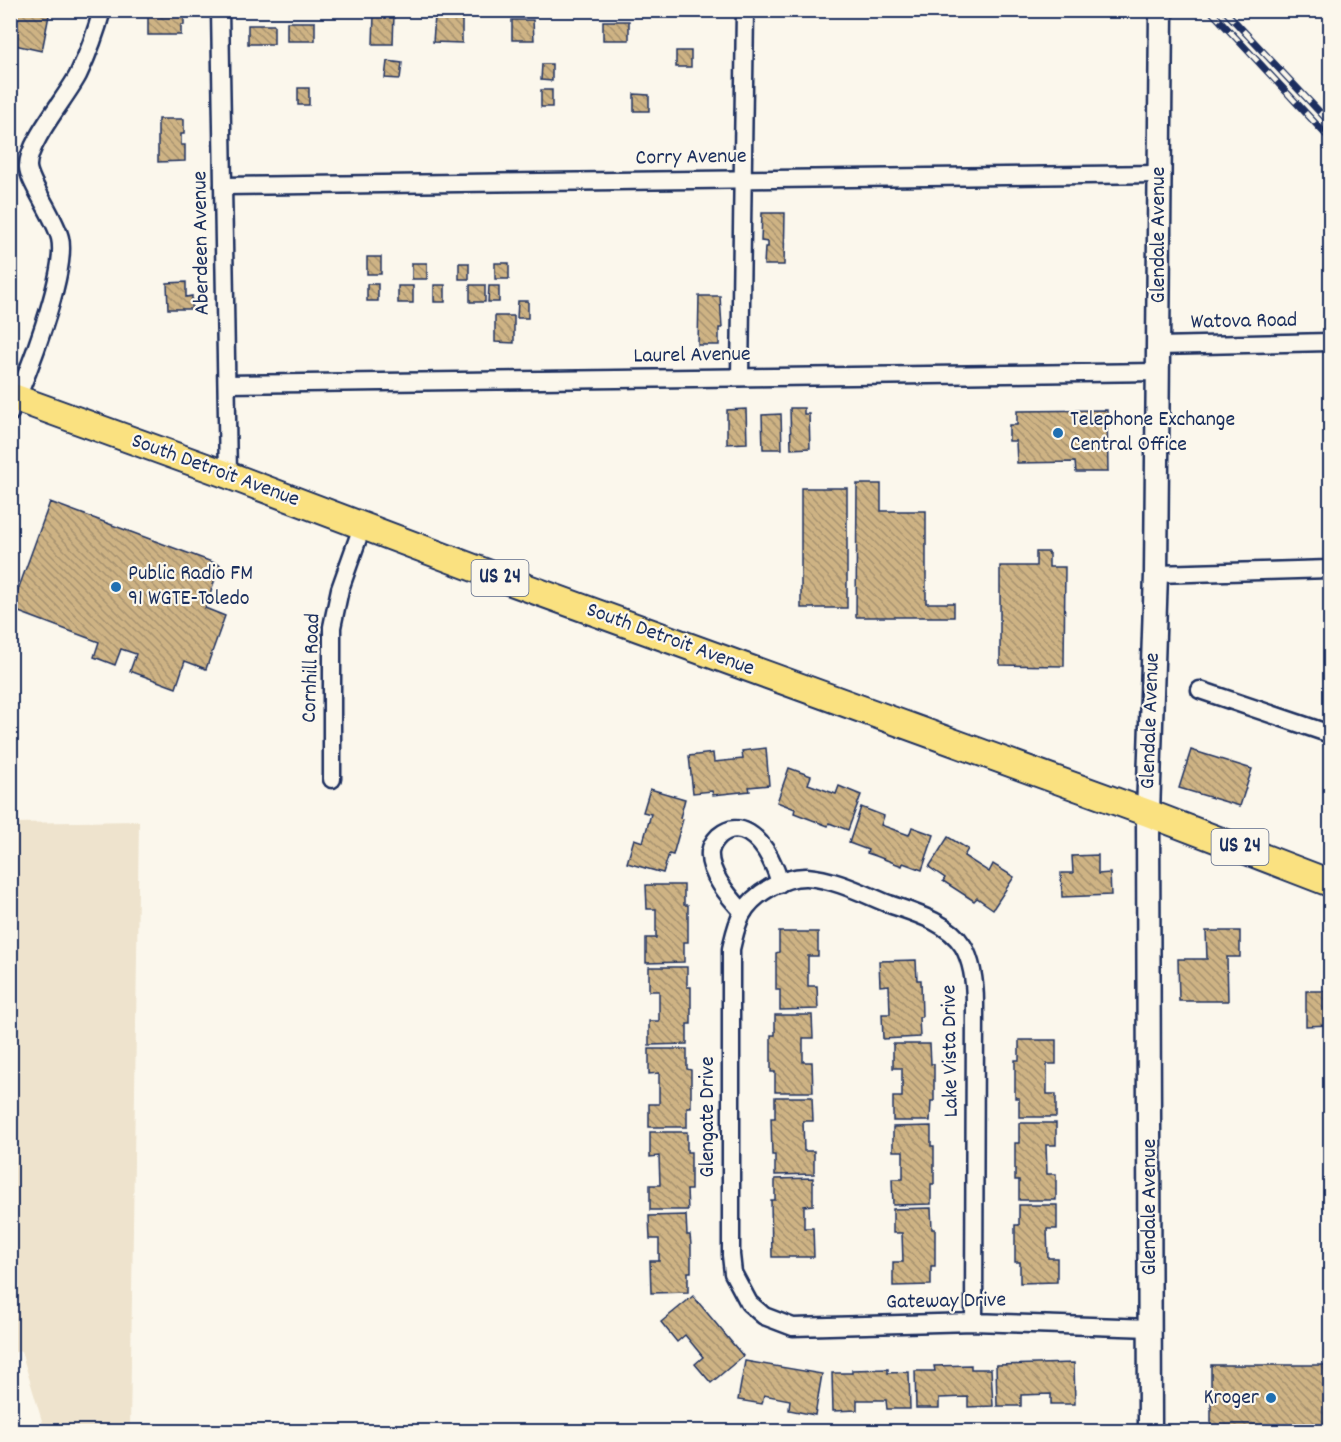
<svg xmlns="http://www.w3.org/2000/svg" width="1341" height="1442" font-family="Dekko,sans-serif">
<style>
.built{fill:#eee3cd}
.building{fill:url(#building-back-hatch);stroke:#1b2f5e;stroke-width:1.5}
.lines{fill:none;stroke-linecap:round;stroke-linejoin:round}
.street-casing{stroke:#1b2f5e;stroke-width:21}
.secondary-casing{stroke:#1b2f5e;stroke-width:27}
.primary-casing{stroke:#1b2f5e;stroke-width:30}
.street{stroke:#fbf7ec;stroke-width:16}
.secondary{stroke:#fbf7ec;stroke-width:22}
.primary{stroke:#fae180;stroke-width:26}
.rail-casing{stroke:#1b2f5e;stroke-width:7}
.rail{stroke:#fbf7ec;stroke-width:4.5;stroke-dasharray:14;stroke-linecap:butt}
.poi-dot{fill:#1f6fb2;stroke:#fbf7ec;stroke-width:2}
.labels{text-anchor:middle;dominant-baseline:central;stroke-width:4.5;stroke-linejoin:round;paint-order:stroke}
.shield{fill:#fbf7ec;stroke:#5e6b89;stroke-width:1.5}
.shield-label{font-size:21px;font-weight:bold;fill:#1b2f5e}
.street-label{font-size:22px;fill:#1b2f5e;stroke:#fbf7ec}
.poi-label{font-size:22px;fill:#1b2f5e;stroke:#fbf7ec;text-anchor:start}
</style>
<defs>
<pattern id="building-back-hatch" width="6" height="6" patternUnits="userSpaceOnUse" patternTransform="scale(1.5)"><rect width="6" height="6" fill="#ceb384"/><path d="M-1 5l2 2M0 0l6 6M5-1l2 2" fill="none" stroke="#a6926f"/></pattern>
</defs>
<rect width="100%" height="100%" fill="#fbf7ec"/>
<filter id="ink" filterUnits="userSpaceOnUse"><feTurbulence type="fractalNoise" baseFrequency=".0167" numOctaves="2"/><feDisplacementMap in="SourceGraphic" scale="12" xChannelSelector="R" yChannelSelector="G"/><feConvolveMatrix kernelMatrix="1 2 1 2 8 2 1 2 1" color-interpolation-filters="sRGB"/></filter>
<g filter="url(#ink)">
<polygon class="built" points="139,821 130,1431 45,1431 21,1351 11,1353 11,823"/>
<g class="building">
<polygon points="10,10 50,10 42,51 10,44 13,20 10,20"/>
<polygon points="164,10 184,10 184,25 181,25 181,35 148,35 148,14 164,13"/>
<polygon points="374,14 394,14 393,44 373,44"/>
<polygon points="435,16 453,16 453,20 462,20 462,43 433,42"/>
<polygon points="512,20 533,20 534,40 512,40"/>
<rect x="603" y="21" width="26" height="19"/>
<rect x="287" y="22" width="28" height="19"/>
<rect x="248" y="25" width="26" height="19"/>
<rect x="676" y="51" width="15" height="16"/>
<polygon points="387,61 402,63 400,79 385,78"/>
<polygon points="542,64 552,64 552,81 541,80"/>
<rect x="298" y="88" width="11" height="17"/>
<rect x="541" y="90" width="11" height="17"/>
<polygon points="634,94 649,95 649,111 634,111"/>
<polygon points="158,119 184,119 184,134 181,134 181,145 185,145 185,161 158,162"/>
<polygon points="762,213 785,213 784,265 764,265 765,247 768,247 768,242 761,241"/>
<rect x="367" y="257" width="14" height="17"/>
<rect x="412" y="263" width="15" height="16"/>
<rect x="459" y="263" width="10" height="16"/>
<rect x="495" y="263" width="14" height="16"/>
<polygon points="186,282 186,297 192,296 192,309 168,309 167,283"/>
<rect x="367" y="284" width="11" height="17"/>
<rect x="434" y="285" width="11" height="17"/>
<rect x="470" y="285" width="15" height="17"/>
<rect x="398" y="286" width="15" height="17"/>
<polygon points="489,286 499,286 499,302 488,302"/>
<polygon points="699,296 720,296 722,328 719,328 719,345 698,345"/>
<polygon points="518,301 528,301 528,318 517,318"/>
<polygon points="495,316 514,316 514,343 495,342"/>
<polygon points="790,408 804,408 804,414 809,414 810,448 791,449"/>
<polygon points="746,409 747,443 727,444 727,410"/>
<polygon points="1107,410 1108,472 1076,472 1075,462 1017,463 1016,441 1009,441 1009,425 1017,425 1017,411"/>
<polygon points="781,414 782,449 763,449 762,415"/>
<polygon points="857,484 881,484 881,511 926,511 926,603 954,603 954,617 856,617"/>
<rect x="801" y="488" width="46" height="120"/>
<polygon points="50,502 220,565 205,608 225,616 206,669 185,661 176,688 130,671 136,654 121,649 115,665 94,657 99,642 11,609"/>
<polygon points="1036,552 1049,552 1049,567 1065,567 1064,666 1000,665 1000,566 1036,566"/>
<polygon points="766,748 769,785 749,787 750,791 713,795 712,791 693,793 689,756 713,753 714,762 743,759 742,751"/>
<polygon points="1191,750 1252,769 1240,806 1179,788"/>
<polygon points="789,768 811,776 808,784 836,794 839,786 861,795 848,830 829,823 828,826 794,813 795,809 777,802"/>
<polygon points="650,789 685,799 680,818 683,819 673,855 669,854 663,873 627,863 634,839 643,842 651,814 643,812"/>
<polygon points="861,807 884,816 881,825 909,835 912,827 934,835 922,870 903,863 902,866 876,856 867,853 868,850 849,843"/>
<polygon points="948,837 968,849 964,856 989,872 993,864 1014,877 993,909 977,898 974,901 943,881 945,878 929,867"/>
<polygon points="1098,855 1098,874 1110,873 1111,895 1062,897 1061,873 1073,873 1072,856"/>
<polygon points="646,885 684,885 684,905 688,905 688,942 684,942 684,962 646,963 646,938 656,938 656,909 647,909"/>
<polygon points="1206,931 1240,931 1240,957 1227,957 1228,1001 1179,1001 1178,959 1207,959"/>
<polygon points="779,932 818,932 818,956 808,956 808,986 817,986 818,1009 780,1010 780,990 776,990 776,953 779,952"/>
<polygon points="916,960 917,980 921,980 922,1017 919,1017 920,1037 883,1039 882,1014 890,1014 889,985 880,986 879,961"/>
<polygon points="649,967 687,967 687,987 691,987 691,1024 687,1024 687,1044 649,1045 649,1021 659,1021 659,991 649,991"/>
<polygon points="1306,991 1330,991 1330,1025 1306,1026"/>
<polygon points="775,1015 812,1015 813,1038 803,1038 803,1062 812,1062 813,1092 775,1092 775,1072 771,1072 771,1035 775,1035"/>
<polygon points="1019,1040 1056,1040 1056,1064 1047,1064 1047,1094 1056,1094 1056,1117 1019,1117 1019,1098 1015,1098 1015,1060 1019,1060"/>
<polygon points="893,1044 930,1044 931,1064 934,1064 934,1101 931,1101 930,1121 893,1121 893,1097 902,1097 902,1068 893,1068"/>
<polygon points="649,1049 687,1049 687,1069 691,1070 691,1107 687,1107 687,1127 649,1127 649,1104 659,1104 659,1073 649,1074"/>
<polygon points="775,1097 812,1097 813,1121 803,1121 804,1151 814,1151 814,1174 775,1175 775,1155 772,1155 771,1118 775,1118"/>
<polygon points="1019,1123 1056,1123 1056,1145 1046,1145 1047,1174 1056,1174 1056,1200 1019,1200 1019,1180 1015,1180 1015,1143 1019,1143"/>
<polygon points="931,1126 931,1146 934,1146 934,1184 931,1184 931,1204 893,1205 892,1179 903,1179 903,1151 893,1151 893,1127"/>
<polygon points="650,1132 687,1132 687,1152 691,1152 691,1190 687,1190 688,1210 650,1210 650,1185 660,1185 659,1156 650,1157"/>
<polygon points="813,1178 813,1205 804,1206 804,1228 813,1228 814,1257 772,1257 771,1200 775,1200 775,1179"/>
<polygon points="1019,1205 1057,1205 1057,1229 1047,1229 1048,1258 1057,1258 1057,1282 1020,1283 1020,1262 1015,1262 1015,1225 1019,1225"/>
<polygon points="931,1208 932,1229 935,1229 935,1266 931,1266 931,1285 893,1286 893,1262 903,1262 902,1233 893,1233 893,1209"/>
<polygon points="686,1215 687,1235 690,1235 691,1245 691,1272 688,1272 688,1292 651,1293 650,1261 659,1261 659,1239 650,1239 649,1216"/>
<polygon points="693,1296 743,1356 711,1383 695,1364 703,1357 685,1335 677,1342 661,1322"/>
<polygon points="745,1361 822,1374 815,1415 789,1410 790,1400 764,1395 762,1404 738,1400"/>
<polygon points="1074,1363 1075,1404 1051,1404 1051,1394 1021,1395 1021,1406 997,1406 996,1365"/>
<polygon points="971,1365 971,1369 991,1369 993,1406 968,1407 968,1397 939,1398 939,1408 916,1408 915,1371 935,1371 934,1366"/>
<rect x="1211" y="1365" width="119" height="67"/>
<polygon points="888,1369 888,1373 909,1372 910,1409 887,1409 886,1400 857,1400 857,1410 833,1411 832,1373 852,1373 852,1370"/>
</g>
<g class="lines">
<defs>
<g id="street">
<polyline points="220,10 228,475"/>
<polyline points="223,186 1159,174"/>
<polyline points="1158,346 1330,342"/>
<polyline points="740,377 745,10"/>
<polyline points="227,384 1158,372"/>
<path d="M 10,413 C 26,379 68,272 60,238 C 55,217 29,183 28,167 C 27,143 66,98 78,75 C 88,54 96,33 102,10"/>
<polyline points="1156,574 1330,569"/>
<polyline points="1200,690 1330,734"/>
<polyline points="332,779 332,627 340,589 362,527"/>
<path d="M 743,912 C 730,898 708,873 710,852 C 711,846 715,840 719,836 C 740,818 760,839 770,858 C 774,867 779,874 779,884"/>
<path d="M 974,1322 L 975,1004 C 975,985 973,963 963,946 C 948,922 915,913 889,904 C 864,894 835,879 807,877 C 784,876 753,894 742,914 C 736,925 734,937 731,949 L 731,1255 L 733,1273 L 749,1303 L 764,1316 L 793,1327 L 974,1322 L 1151,1328"/>
</g>
<polyline id="secondary" points="1150,1432 1148,813 1156,574 1161,10"/>
<polyline id="primary" points="10,396 228,475 503,579 1148,813 1330,883"/>
</defs>
<use href="#street" class="street-casing"/>
<use href="#secondary" class="secondary-casing"/>
<use href="#primary" class="primary-casing"/>
<use href="#street" class="street"/>
<use href="#secondary" class="secondary"/>
<use href="#primary" class="primary"/>
<defs>
<g id="rail">
<polyline points="1210,10 1330,139"/>
<polyline points="1224,10 1330,123"/>
</g>
</defs>
<use href="#rail" class="rail-casing"/>
<use href="#rail" class="rail"/>
</g>
</g>
<g class="poi-dot">
<circle cx="1058" cy="433" r="6"/>
<circle cx="116" cy="587" r="6"/>
<circle cx="1271" cy="1398" r="6"/>
</g>
<g class="labels">
<g class="shield">
<rect x="471.5" y="560" width="57" height="36" rx="4.5"/>
<rect x="1211.5" y="829" width="57" height="36" rx="4.5"/>
</g>
<g class="shield-label">
<text x="500" y="578">US 24</text>
<text x="1240" y="847">US 24</text>
</g>
<g class="street-label">
<text transform="translate(691 158) rotate(-1)">Corry Avenue</text>
<text transform="translate(1159 235) rotate(-90)">Glendale Avenue</text>
<text transform="translate(202 243) rotate(-91)">Aberdeen Avenue</text>
<text transform="translate(1244 322) rotate(-1)">Watova Road</text>
<text transform="translate(692 356) rotate(-1)">Laurel Avenue</text>
<text transform="translate(215 471) rotate(20)">South Detroit Avenue</text>
<text transform="translate(670 640) rotate(20)">South Detroit Avenue</text>
<text transform="translate(312 668) rotate(-88)">Cornhill Road</text>
<text transform="translate(1151 721) rotate(-88)">Glendale Avenue</text>
<text transform="translate(951 1051) rotate(-91)">Lake Vista Drive</text>
<text transform="translate(708 1117) rotate(-90)">Glengate Drive</text>
<text transform="translate(1150 1207) rotate(-90)">Glendale Avenue</text>
<text transform="translate(946 1302) rotate(-1)">Gateway Drive</text>
</g>
<g class="poi-label">
<text x="1070" y="420">Telephone Exchange<tspan x="1070" dy="25">Central Office</tspan></text>
<text x="128" y="574">Public Radio FM<tspan x="128" dy="25">91 WGTE-Toledo</tspan></text>
<text x="1259" y="1398" text-anchor="end">Kroger</text>
</g>
</g>
<rect width="1341" height="1442" fill="none" stroke="#fbf7ec" stroke-width="36"/>
<rect x="18" y="18" width="1305" height="1406" fill="none" stroke="#1b2f5e" stroke-width="2" filter="url(#ink)"/>
</svg>
